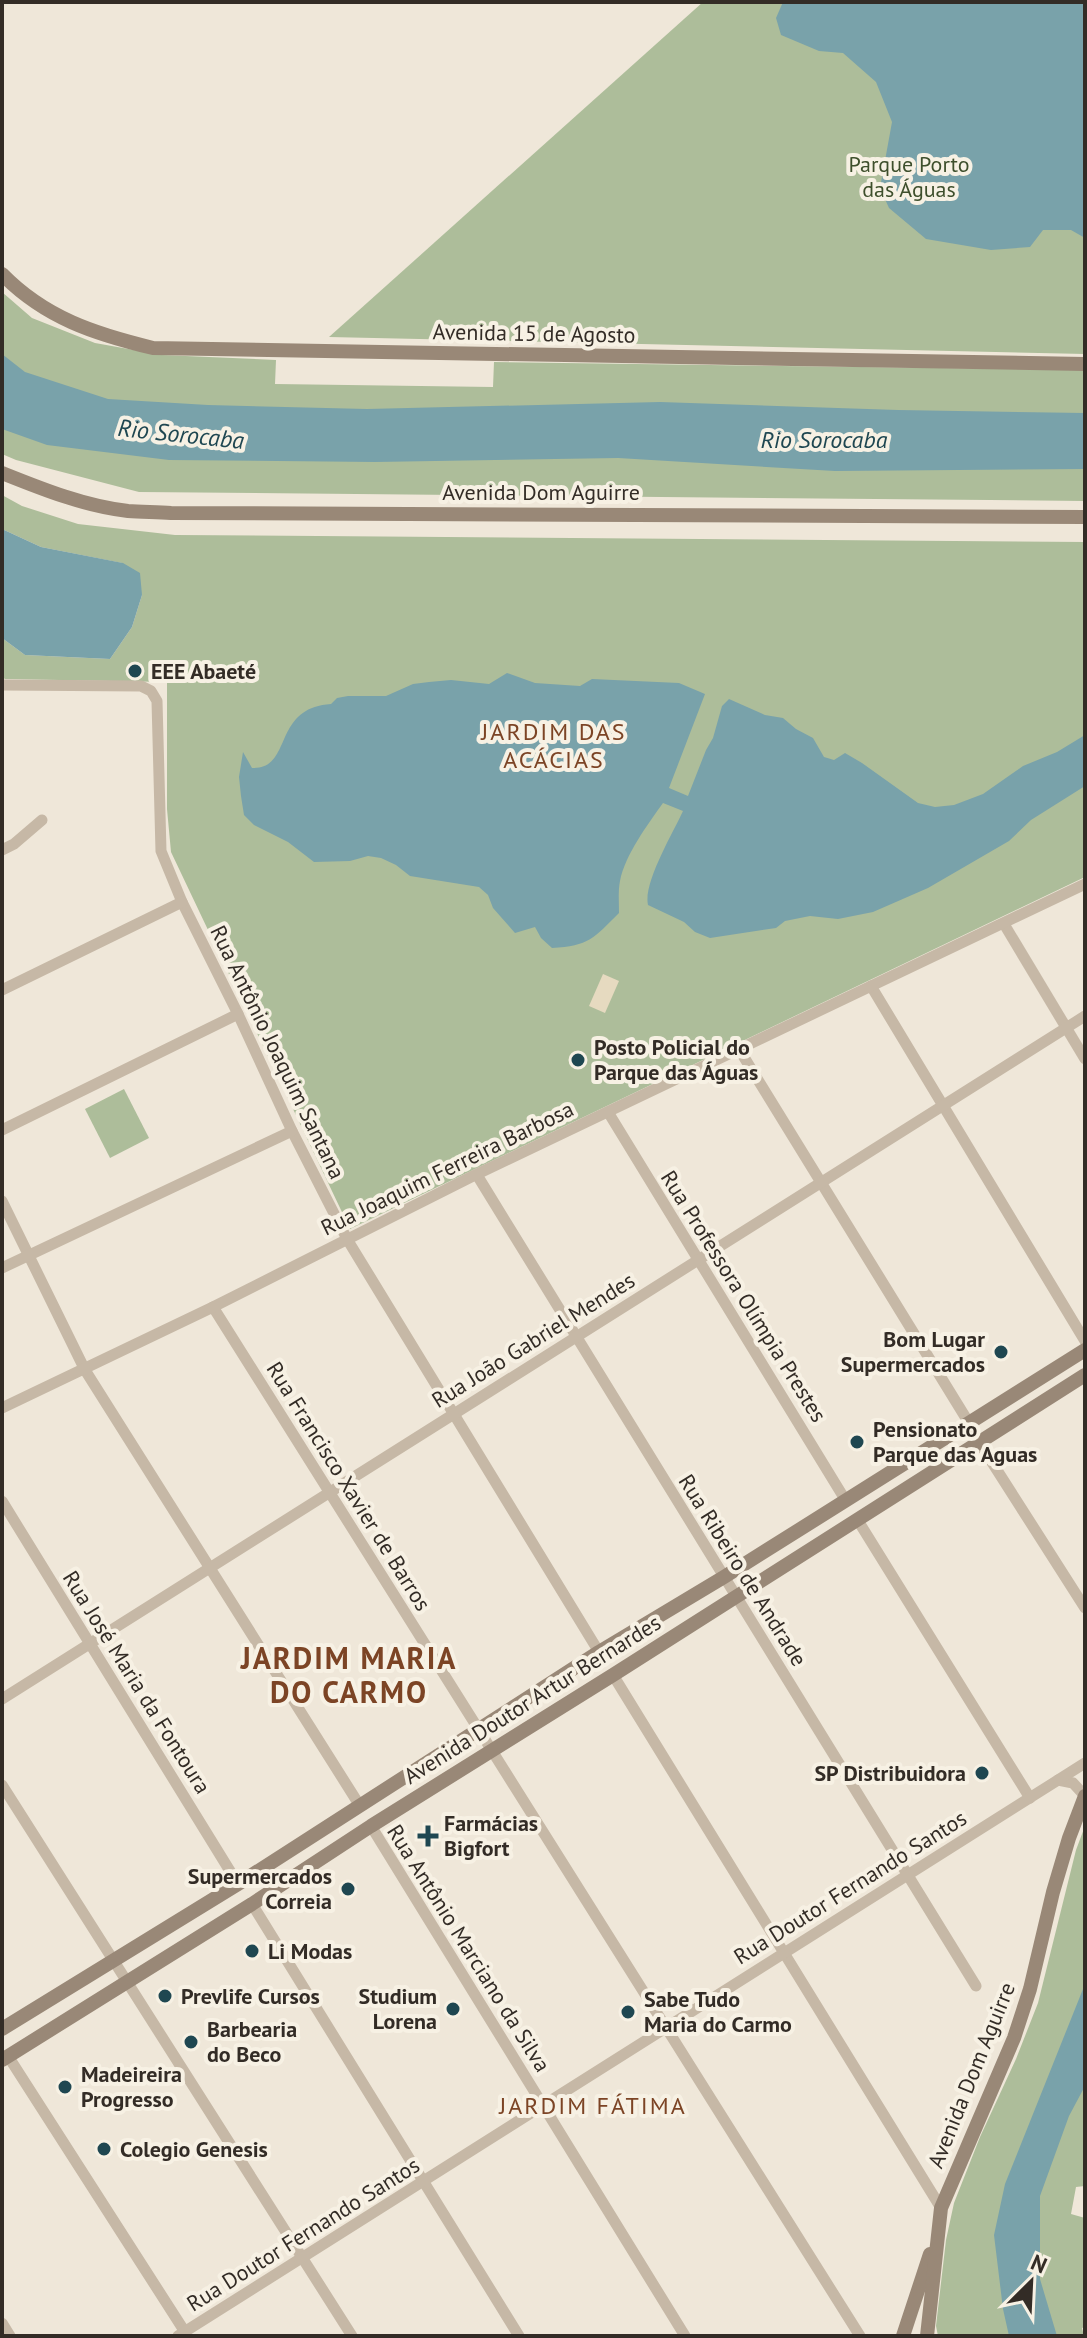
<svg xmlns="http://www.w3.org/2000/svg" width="1087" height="2338" font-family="'PT Sans',sans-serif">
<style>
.green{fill:#adbd9a}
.plaza{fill:#e6dac0}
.water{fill:#79a2aa}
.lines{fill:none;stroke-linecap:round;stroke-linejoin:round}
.minor{stroke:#c6b8a6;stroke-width:11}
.secondary{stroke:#987;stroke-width:14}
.poi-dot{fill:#1f4751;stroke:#f7f1e4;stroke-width:3}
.labels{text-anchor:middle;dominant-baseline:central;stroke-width:8;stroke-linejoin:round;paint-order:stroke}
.park-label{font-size:22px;fill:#3e4f2c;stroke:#f7f1e4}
.street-label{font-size:22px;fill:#332c26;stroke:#f7f1e4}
.poi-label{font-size:22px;font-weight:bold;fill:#332c26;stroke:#f7f1e4;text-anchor:start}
.water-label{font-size:24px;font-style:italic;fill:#1f4751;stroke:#f7f1e4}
.neighbourhood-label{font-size:24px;letter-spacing:2px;fill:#7c4425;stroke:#f7f1e4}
.district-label{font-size:30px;font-weight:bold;letter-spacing:2px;fill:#7c4425;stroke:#f7f1e4}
</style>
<rect width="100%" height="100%" fill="#efe7d9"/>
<g class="green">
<polygon points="703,2 1085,2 1085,354 329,337"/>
<polygon points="2,292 32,318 95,343 162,355 276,360 275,384 493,387 494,362 1085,370 1085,501 139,492 16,460 2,454"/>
<polygon points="2,495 22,506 78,524 175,535 1085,542 1085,877 350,1229 171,852 167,809 167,682 5,679 2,677 2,638 25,655 110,659 132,627 142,595 122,563 41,547 2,529"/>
<polygon points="124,1089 149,1138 110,1158 85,1109"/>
<polygon points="1085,1826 1085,2186 1076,2187 1071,2214 1085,2218 1085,2327 1082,2328 1084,2336 938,2336 936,2326 946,2240 954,2203 980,2137 1016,2059 1038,2003 1076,1850"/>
</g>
<polygon class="plaza" points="603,974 619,981 605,1013 589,1006"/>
<g class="water">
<polygon points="783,2 1085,2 1085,238 1071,230 1043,230 1030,247 991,250 926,239 889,208 880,188 892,122 876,82 843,53 819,51 781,35 776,18"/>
<polygon points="2,354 25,372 108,399 208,405 367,409 660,402 898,410 1085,413 1085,469 835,471 618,458 375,462 169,460 47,445 2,429"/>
<polygon points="2,529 41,547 123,563 140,573 142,595 132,627 110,659 25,655 2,638"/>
<path d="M 507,673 L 535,683 L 580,686 L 592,679 L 679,683 L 705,694 L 669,788 L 688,796 L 706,750 L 713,738 L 722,706 L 729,699 L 765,715 L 783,718 L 796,729 L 813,738 L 824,757 L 834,760 L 845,753 L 862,763 L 918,803 L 935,807 L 954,805 L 983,794 L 1023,766 L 1057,752 L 1085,735 L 1085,786 L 1031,820 L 1009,841 L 928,888 L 873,912 L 838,919 L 810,916 L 785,921 L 776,928 L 710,938 L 695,932 L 684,922 L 648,905 C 643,883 673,833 683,811 L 663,803 C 648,824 625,855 620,881 C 618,891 619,903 619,913 C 594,938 589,946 552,948 L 541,938 L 535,927 L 515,933 L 493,908 L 488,895 L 479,887 L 410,876 L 396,865 L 381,858 L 368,856 L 350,861 L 314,862 L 288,842 L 254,825 L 244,815 L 241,796 L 239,777 L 243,752 L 252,768 C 294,769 271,708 331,704 L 337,698 L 348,696 L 386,696 L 413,684 L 429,682 L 451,680 L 489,684 Z"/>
<polygon points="1085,1984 1085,2086 1069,2116 1040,2196 1040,2279 1057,2336 1009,2336 1003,2309 994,2235 1005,2184"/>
</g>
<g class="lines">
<g class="minor">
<polyline points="2,685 141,686 151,691 157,701 161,851 182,902 238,1014 292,1131 347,1239 599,1652"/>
<polyline points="2,850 14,844 42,820"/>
<polyline points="1004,924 1085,1059"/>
<polyline points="871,986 1085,1341"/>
<polyline points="2,990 182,902"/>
<polyline points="739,1049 969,1423"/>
<polyline points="608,1112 846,1501"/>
<polyline points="2,1130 238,1014"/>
<polyline points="477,1175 976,1986"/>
<polyline points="2,1201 85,1370 360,1806"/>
<polyline points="2,1268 292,1131"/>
<polyline points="213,1307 860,2336"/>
<polyline points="2,1408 213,1307 473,1176 1085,884"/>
<polyline points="979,1442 1085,1608"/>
<polyline points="2,1501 238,1884"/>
<polyline points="857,1519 1030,1798"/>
<polyline points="613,1675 941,2208"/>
<polyline points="2,1699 1085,1016"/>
<polyline points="1058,1780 1073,1783 1085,1796"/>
<polyline points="2,1785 352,2336"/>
<polyline points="371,1826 685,2336"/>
<polyline points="252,1904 519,2336"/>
<polyline points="8,2056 185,2332"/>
<polyline points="2,2323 10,2336"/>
<polyline points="178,2336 1085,1763"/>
</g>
<g class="secondary">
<path d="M 2,274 C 45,318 95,334 153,348 L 1085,364"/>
<path d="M 2,473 C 42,489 84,506 128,511 C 142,512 157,512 171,513 L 1085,517"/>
<polyline points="2,2029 238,1884 599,1652 724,1577 1085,1350"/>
<polyline points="2,2060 252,1904 371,1826 613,1675 1085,1375"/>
<polyline points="903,2336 930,2254"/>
<polyline points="927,2336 941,2208 1014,2038 1030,1989 1053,1892 1069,1838 1085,1796"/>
</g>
</g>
<g class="poi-dot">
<circle cx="135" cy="671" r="8"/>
<circle cx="578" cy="1060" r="8"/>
<circle cx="1001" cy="1352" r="8"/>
<circle cx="857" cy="1442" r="8"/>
<circle cx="982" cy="1773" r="8"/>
<path d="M424 1824h8v8h8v8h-8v8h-8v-8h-8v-8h8z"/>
<circle cx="348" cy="1889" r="8"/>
<circle cx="252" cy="1951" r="8"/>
<circle cx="165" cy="1996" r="8"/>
<circle cx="453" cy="2009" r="8"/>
<circle cx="628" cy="2012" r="8"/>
<circle cx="191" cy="2042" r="8"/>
<circle cx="65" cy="2087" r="8"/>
<circle cx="104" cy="2149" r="8"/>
</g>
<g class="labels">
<g class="park-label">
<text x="909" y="164">Parque Porto<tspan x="909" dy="25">das Águas</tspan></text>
</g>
<g class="street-label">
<text transform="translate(534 333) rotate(1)">Avenida 15 de Agosto</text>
<text x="541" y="492">Avenida Dom Aguirre</text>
<text transform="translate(278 1052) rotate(64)">Rua Antônio Joaquim Santana</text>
<text transform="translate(447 1168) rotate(-26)">Rua Joaquim Ferreira Barbosa</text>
<text transform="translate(744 1296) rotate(58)">Rua Professora Olímpia Prestes</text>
<text transform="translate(533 1340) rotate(-32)">Rua João Gabriel Mendes</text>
<text transform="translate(349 1486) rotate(58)">Rua Francisco Xavier de Barros</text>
<text transform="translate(743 1570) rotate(58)">Rua Ribeiro de Andrade</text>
<text transform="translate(137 1682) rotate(58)">Rua José Maria da Fontoura</text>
<text transform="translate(532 1699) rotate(-32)">Avenida Doutor Artur Bernardes</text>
<text transform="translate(850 1887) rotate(-32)">Rua Doutor Fernando Santos</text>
<text transform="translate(469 1948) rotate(58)">Rua Antônio Marciano da Silva</text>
<text transform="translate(971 2075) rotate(-68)">Avenida Dom Aguirre</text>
<text transform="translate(303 2234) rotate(-32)">Rua Doutor Fernando Santos</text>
</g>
<g class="poi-label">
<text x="151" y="671">EEE Abaeté</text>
<text x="594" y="1047">Posto Policial do<tspan x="594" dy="25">Parque das Águas</tspan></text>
<text x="985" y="1339" text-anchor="end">Bom Lugar<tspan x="985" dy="25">Supermercados</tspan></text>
<text x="873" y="1429">Pensionato<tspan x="873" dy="25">Parque das Aguas</tspan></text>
<text x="966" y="1773" text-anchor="end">SP Distribuidora</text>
<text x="444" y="1823">Farmácias<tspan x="444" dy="25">Bigfort</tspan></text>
<text x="332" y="1876" text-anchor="end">Supermercados<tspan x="332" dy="25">Correia</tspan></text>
<text x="268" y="1951">Li Modas</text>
<text x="181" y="1996">Prevlife Cursos</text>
<text x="437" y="1996" text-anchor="end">Studium<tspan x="437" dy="25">Lorena</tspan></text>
<text x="644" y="1999">Sabe Tudo<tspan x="644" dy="25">Maria do Carmo</tspan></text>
<text x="207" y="2029">Barbearia<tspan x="207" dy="25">do Beco</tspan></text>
<text x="81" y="2074">Madeireira<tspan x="81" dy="25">Progresso</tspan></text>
<text x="120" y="2149">Colegio Genesis</text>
</g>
<g class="water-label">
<text transform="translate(181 434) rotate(6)">Rio Sorocaba</text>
<text x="824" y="439">Rio Sorocaba</text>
</g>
<g class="neighbourhood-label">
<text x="554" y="731">JARDIM DAS<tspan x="554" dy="28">ACÁCIAS</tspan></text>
<text x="593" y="2105">JARDIM FÁTIMA</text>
</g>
<g class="district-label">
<text x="349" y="1657">JARDIM MARIA<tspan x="349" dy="34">DO CARMO</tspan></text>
</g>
</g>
<rect width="1087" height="2338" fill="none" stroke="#332c26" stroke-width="8"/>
<g transform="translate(1031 2282) rotate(24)" stroke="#f7f1e4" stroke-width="6" paint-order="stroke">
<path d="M0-6L14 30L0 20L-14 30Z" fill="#332c26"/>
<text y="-12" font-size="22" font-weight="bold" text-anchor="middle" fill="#332c26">N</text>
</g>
</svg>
